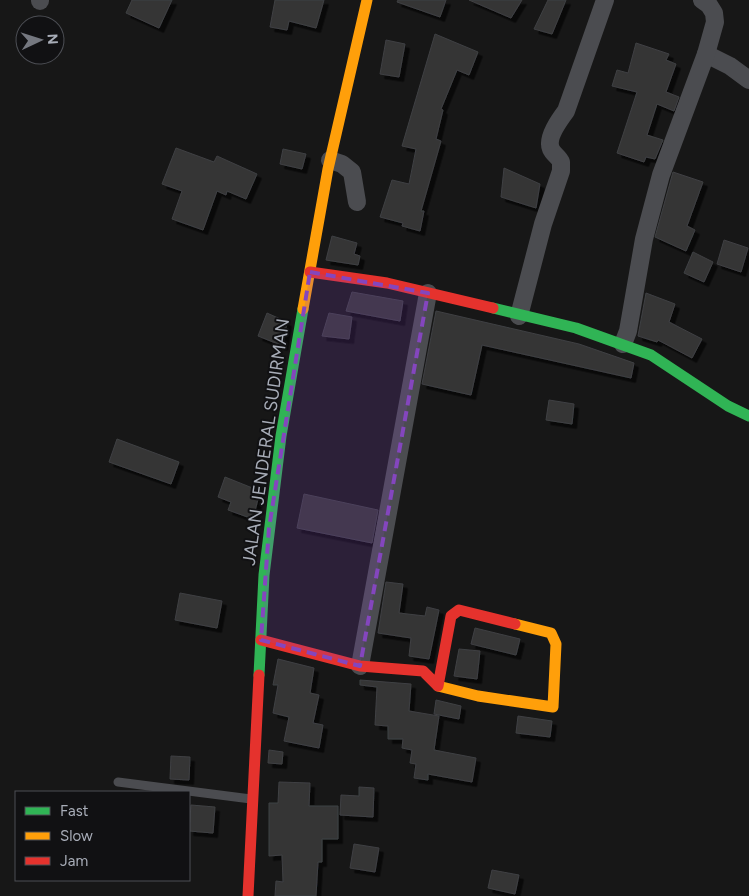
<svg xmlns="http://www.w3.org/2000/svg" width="749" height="896" font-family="Figtree,sans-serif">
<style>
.building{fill:#353536;stroke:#3f4043;filter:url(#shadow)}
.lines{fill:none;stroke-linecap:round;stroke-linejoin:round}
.lane{stroke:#4b4c50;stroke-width:9}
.street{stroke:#4b4c50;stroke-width:18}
.fast{stroke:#30b455;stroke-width:11}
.slow{stroke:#ff9f0a;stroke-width:11}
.jam{stroke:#e5322d;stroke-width:11}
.marked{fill:#8446be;fill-opacity:0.2;stroke:#8446be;stroke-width:4;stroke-dasharray:10 6;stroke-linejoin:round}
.labels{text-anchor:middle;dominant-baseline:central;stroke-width:4;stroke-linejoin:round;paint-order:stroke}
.street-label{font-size:18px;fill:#a8adb8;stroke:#111113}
</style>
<defs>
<filter id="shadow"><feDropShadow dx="4.5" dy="4.5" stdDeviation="0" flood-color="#0009"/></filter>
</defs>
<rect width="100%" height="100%" fill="#171717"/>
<g class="building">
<polygon points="132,0 172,0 159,28 126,13"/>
<polygon points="275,0 324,0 316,28 289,21 287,30 270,27"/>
<polygon points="398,0 446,0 440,17 397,2"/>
<polygon points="469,0 522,0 511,18"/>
<polygon points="548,0 566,0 552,34 534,29"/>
<polygon points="435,34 478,52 469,75 457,70 441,109 443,110 436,139 441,141 421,211 424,211 420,231 402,226 403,223 380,217 392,180 409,184 416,149 402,146"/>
<polygon points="386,40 405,44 399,77 380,74"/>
<polygon points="636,43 669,54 666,60 676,64 666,92 679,97 674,111 657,104 647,135 663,140 655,159 646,157 644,162 617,153 637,92 612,86 617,70 628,73"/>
<polygon points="176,148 214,162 217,156 257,174 246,199 227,191 226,195 217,191 203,230 172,219 182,191 162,184"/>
<polygon points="283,149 306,154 302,169 280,164"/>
<polygon points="504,168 540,184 536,208 501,197"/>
<polygon points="673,172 703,182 687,226 695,230 686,251 655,237"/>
<polygon points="332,236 357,243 354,254 360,256 358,265 326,260"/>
<polygon points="724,240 748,248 741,272 717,264"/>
<polygon points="693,252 713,262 704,282 684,273"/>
<polygon points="352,292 403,301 400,321 346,311"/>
<polygon points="646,293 675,304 669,322 702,339 692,358 658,340 657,342 638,336"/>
<polygon points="436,311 579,344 634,363 631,378 482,345 471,395 422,384"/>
<polygon points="267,313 287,322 283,346 258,336"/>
<polygon points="329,313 352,317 349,339 322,336"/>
<polygon points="549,400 574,404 572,424 546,420"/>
<polygon points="117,439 179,462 171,484 109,462"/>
<polygon points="225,477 260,491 253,519 228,510 231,502 218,497"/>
<polygon points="304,494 378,510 372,543 297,528"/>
<polygon points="386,582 403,584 399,613 425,616 427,607 439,610 429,659 409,656 411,638 378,633"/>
<polygon points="180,593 222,601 217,628 175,620"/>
<polygon points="475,628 520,639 516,655 471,644"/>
<polygon points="459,649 480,651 477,679 454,676"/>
<polygon points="278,659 314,668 310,693 319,695 313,723 323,725 319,748 284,741 289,717 273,713 278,685 273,685"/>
<polygon points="360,680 411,684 409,711 439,716 434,750 476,758 472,782 428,774 428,780 414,778 416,764 410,763 412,750 402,748 403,739 388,739 388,726 375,725 377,687 360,685"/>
<polygon points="436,700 461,706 459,719 434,714"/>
<polygon points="518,716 552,721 550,737 516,733"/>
<polygon points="269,750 283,752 282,764 268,763"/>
<polygon points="171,756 190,757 189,780 170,779"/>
<polygon points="279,782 310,783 309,806 338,806 338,839 322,839 322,862 318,862 316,896 275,896 276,881 283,882 282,855 269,856 269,803 278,803"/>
<polygon points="359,787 374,788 373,817 340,815 341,795 359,796"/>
<polygon points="191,805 215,807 213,833 189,831"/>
<polygon points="354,844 379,848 375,872 350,868"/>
<polygon points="492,870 519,875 515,894 488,888"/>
</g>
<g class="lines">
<polyline class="lane" points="118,782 251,799"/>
<g class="street">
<polyline points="40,1 40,0"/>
<polyline points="706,54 730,66 749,80"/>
<polyline points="330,160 342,164 352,172 357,202"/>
<path d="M 519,316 L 543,224 L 561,171 L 561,162 C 559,157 553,154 551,149 C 546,138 560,119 566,111 L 605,0"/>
<polyline points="623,344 628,331 644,239 661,175 706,54 715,22 714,13 709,5 702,0"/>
<polyline points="360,666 428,293"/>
</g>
<g class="fast">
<polyline points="493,308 576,328 651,355 728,406 749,416"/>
<polyline points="259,675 264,575 281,436 303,309"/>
</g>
<g class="slow">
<polyline points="303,309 328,169 367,0"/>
<polyline points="438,686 478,696 553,707 556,644 551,633 515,624"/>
</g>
<g class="jam">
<polyline points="310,272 387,283 493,308"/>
<polyline points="261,640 360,666 423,671 438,686 451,616 459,610 515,624"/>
<polyline points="248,896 259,675"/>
</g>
</g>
<path class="marked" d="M 310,272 L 428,293 L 360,666 L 261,640 L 269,528 Z"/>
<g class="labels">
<g class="street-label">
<text transform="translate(266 442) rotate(-82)">JALAN JENDERAL SUDIRMAN</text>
</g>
</g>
<rect x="15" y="791" width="175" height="90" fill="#111113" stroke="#4d4f55"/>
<rect x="25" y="807" width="25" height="8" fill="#30b455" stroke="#4d4f55"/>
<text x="60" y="816" font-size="15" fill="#a8adb8">Fast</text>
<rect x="25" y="832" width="25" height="8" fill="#ff9f0a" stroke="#4d4f55"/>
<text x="60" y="841" font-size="15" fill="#a8adb8">Slow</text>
<rect x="25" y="857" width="25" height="8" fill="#e5322d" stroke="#4d4f55"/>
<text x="60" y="866" font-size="15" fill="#a8adb8">Jam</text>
<g transform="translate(40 40) rotate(86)"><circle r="24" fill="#111113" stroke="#4d4f55"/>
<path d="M0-4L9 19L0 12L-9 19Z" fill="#757880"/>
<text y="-8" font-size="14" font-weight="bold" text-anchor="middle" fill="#a8adb8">N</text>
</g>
</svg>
